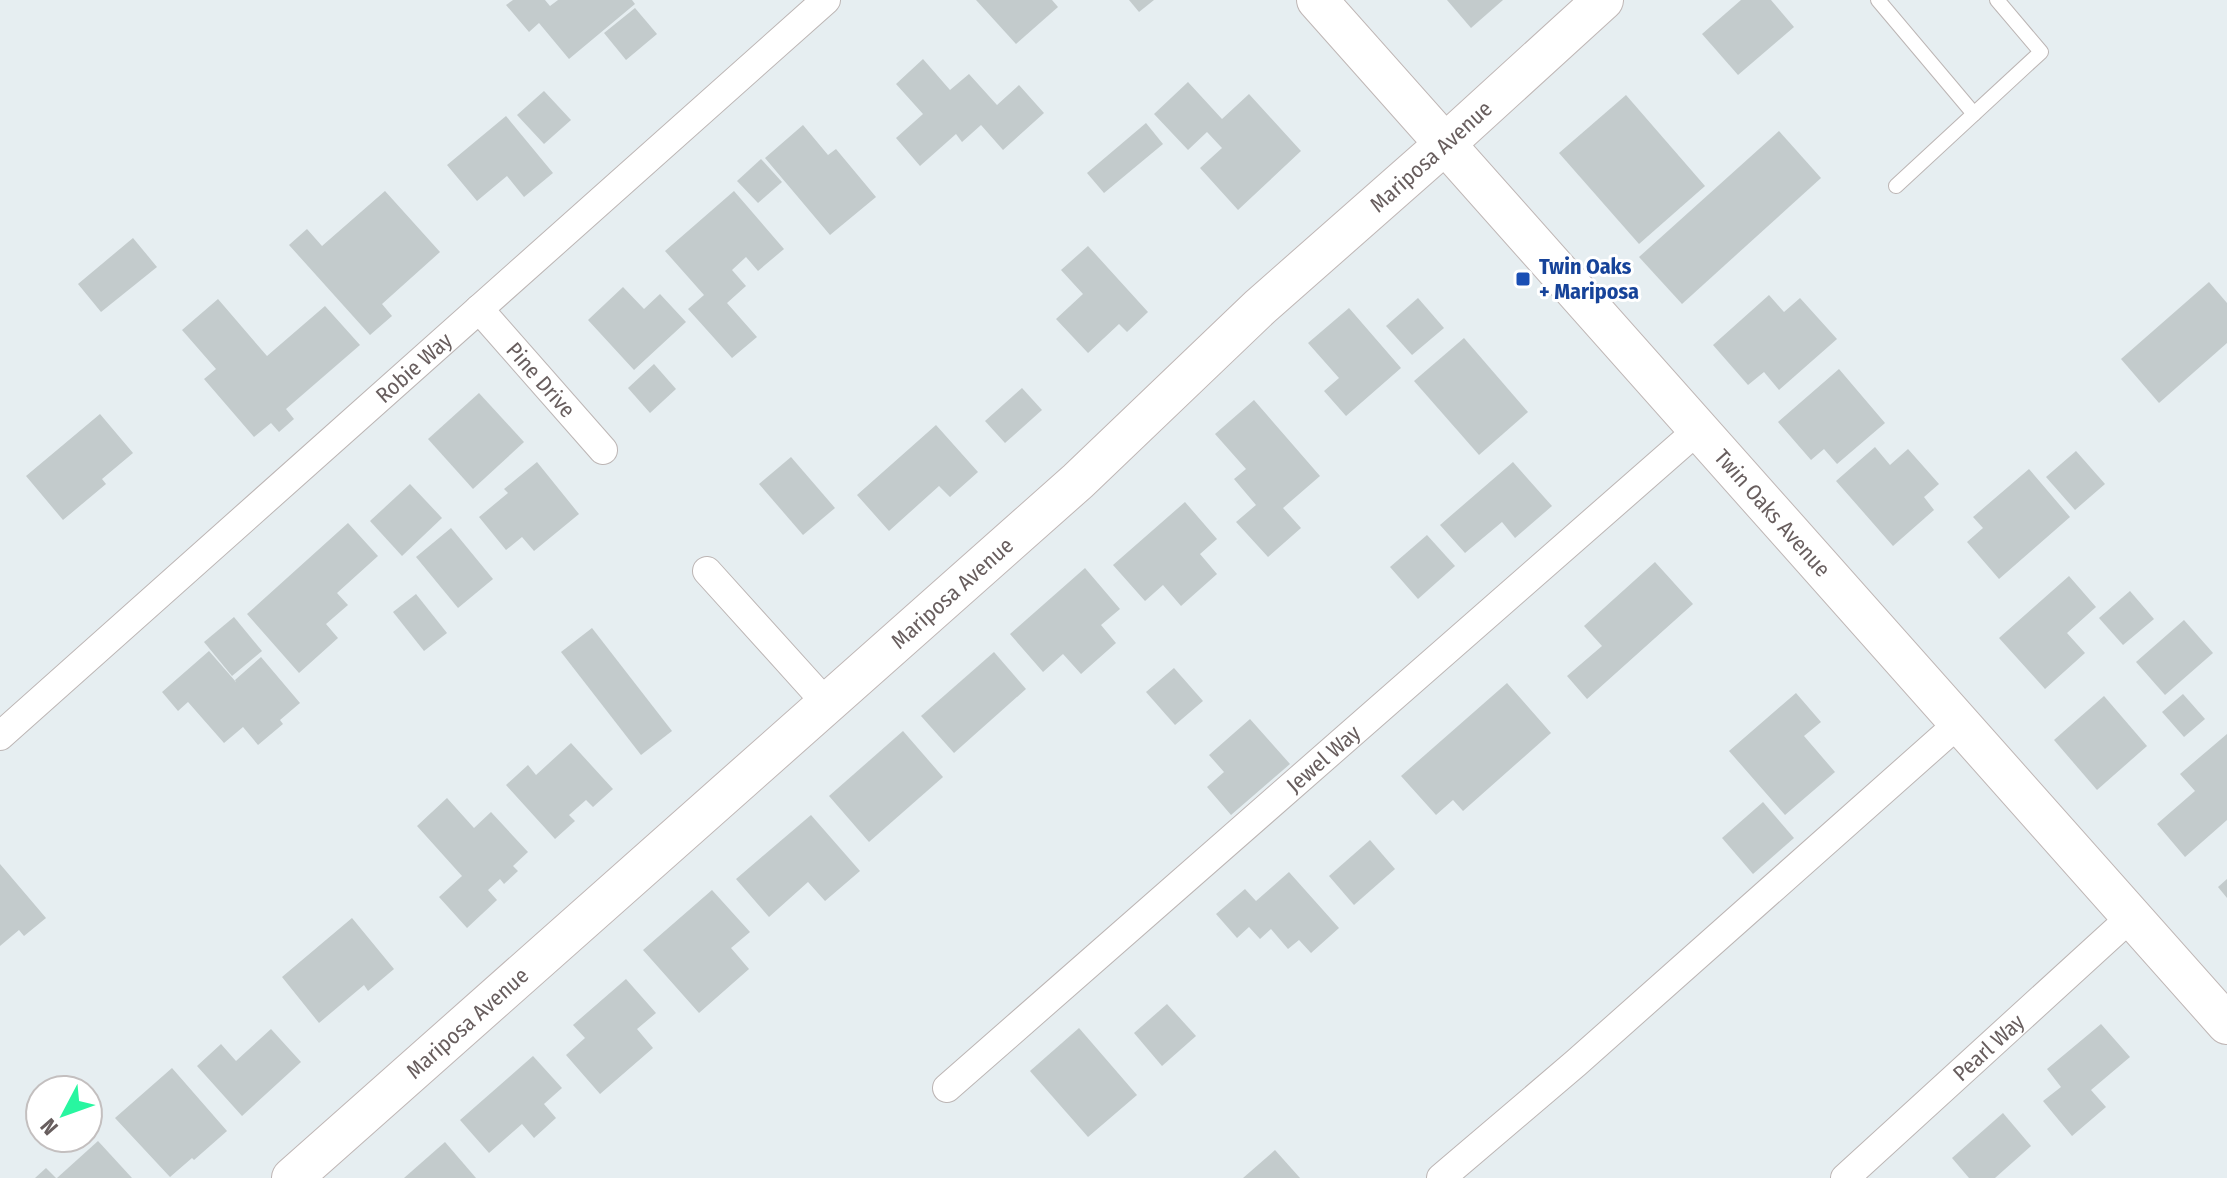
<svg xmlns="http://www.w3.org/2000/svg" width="2227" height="1178" font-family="'Fira Sans Condensed',sans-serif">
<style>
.building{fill:#c3cbcc}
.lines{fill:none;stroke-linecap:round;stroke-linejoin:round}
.lane-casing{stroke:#bcb5b4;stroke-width:16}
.street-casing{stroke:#bcb5b4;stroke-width:30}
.secondary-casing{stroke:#bfb6b5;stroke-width:42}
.lane{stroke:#fff;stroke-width:14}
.street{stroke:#fff;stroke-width:28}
.secondary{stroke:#fff;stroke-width:40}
.transit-dot{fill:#1a4fb4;stroke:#fff;stroke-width:3}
.labels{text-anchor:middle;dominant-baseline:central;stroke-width:6;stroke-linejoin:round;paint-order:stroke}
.street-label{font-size:22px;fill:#685e5e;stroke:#fff}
.transit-label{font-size:22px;font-weight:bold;fill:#164399;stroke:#fff;text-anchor:start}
</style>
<rect width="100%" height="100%" fill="#e6eef1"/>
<g class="building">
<polygon points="513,0 545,0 550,6 558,0 632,0 635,4 569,59 539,23 529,32 506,5"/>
<polygon points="976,0 1052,0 1058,7 1016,44"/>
<polygon points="1129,0 1154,0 1139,12"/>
<polygon points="1447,0 1503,0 1471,28"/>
<polygon points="1741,0 1771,0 1794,27 1738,75 1702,34"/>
<polygon points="635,8 657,34 626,60 604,33"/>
<polygon points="923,59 950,90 969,74 997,105 1019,85 1044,113 1003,150 981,125 962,142 956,134 920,166 896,138 923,114 896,84"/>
<polygon points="1188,82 1222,119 1249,94 1301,151 1238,210 1200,168 1222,148 1207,132 1188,150 1154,114"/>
<polygon points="544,91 571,120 544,144 517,115"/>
<polygon points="1626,95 1705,186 1639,244 1559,153"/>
<polygon points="506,116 553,173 524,197 507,176 477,201 447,165"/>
<polygon points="1146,123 1163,144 1104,193 1087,173"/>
<polygon points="803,125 828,155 836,149 876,197 830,235 765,158"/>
<polygon points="1779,131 1821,178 1682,304 1639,257"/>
<polygon points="761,159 782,182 758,203 737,181"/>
<polygon points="385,191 440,252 382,304 392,316 370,335 289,245 307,229 322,246"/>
<polygon points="734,191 784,249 758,271 746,257 732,270 746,286 727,303 757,337 732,358 688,309 704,295 665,251"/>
<polygon points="133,238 157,267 101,312 78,284"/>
<polygon points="1088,246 1148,312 1127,332 1119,324 1088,353 1056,319 1083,294 1061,270"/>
<polygon points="2209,282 2227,303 2227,343 2159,403 2121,359"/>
<polygon points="623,287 644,309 660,294 686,322 634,370 588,320"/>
<polygon points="1769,295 1784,312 1800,298 1837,339 1779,390 1764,372 1748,385 1713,345"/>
<polygon points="1418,298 1444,328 1412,355 1386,326"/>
<polygon points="218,299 267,356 325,306 360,345 286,409 294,419 279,432 271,423 254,437 204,379 216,369 182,330"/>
<polygon points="1349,308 1401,368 1346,416 1324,391 1339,378 1308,343"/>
<polygon points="1464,338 1528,412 1479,455 1414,381"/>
<polygon points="654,364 676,389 650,413 628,388"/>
<polygon points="1839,369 1885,423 1837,464 1824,449 1811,460 1778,422"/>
<polygon points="1022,388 1042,410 1005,443 985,421"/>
<polygon points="479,393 524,442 473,489 428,439"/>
<polygon points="1254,400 1320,476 1283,508 1301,528 1268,557 1236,522 1256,505 1234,479 1246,469 1215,434"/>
<polygon points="100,414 133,453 102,479 106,484 63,520 26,476"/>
<polygon points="936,425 978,472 950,497 939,486 889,531 857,495"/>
<polygon points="1875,447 1890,465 1908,449 1939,484 1924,497 1934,510 1893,546 1836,481"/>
<polygon points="2076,451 2105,484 2075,510 2046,477"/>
<polygon points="791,457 835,508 803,535 759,484"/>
<polygon points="537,462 579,514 534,551 522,537 506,550 479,517 508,493 504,489"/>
<polygon points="1513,462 1552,506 1515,538 1502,522 1465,553 1440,525"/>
<polygon points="2029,469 2070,517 1999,579 1967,542 1983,528 1973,517"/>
<polygon points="410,484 442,518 402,556 370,521"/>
<polygon points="1185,502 1217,539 1200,554 1217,574 1181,606 1163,585 1145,601 1113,565"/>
<polygon points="348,523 378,556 337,593 348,605 326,624 338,638 299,673 247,614"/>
<polygon points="451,528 493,579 458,608 416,557"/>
<polygon points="1427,535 1455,566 1418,599 1390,567"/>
<polygon points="1655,562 1693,604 1587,699 1567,676 1602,646 1584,626"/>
<polygon points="1085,568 1120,609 1101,625 1116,643 1081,674 1063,654 1043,672 1010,634"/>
<polygon points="2069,576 2096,607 2067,633 2085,653 2045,689 1999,638"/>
<polygon points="2130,591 2154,619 2123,645 2099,618"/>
<polygon points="416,594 447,633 424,651 393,612"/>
<polygon points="234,617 262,651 232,676 204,642"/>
<polygon points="2184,620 2213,653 2165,695 2136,662"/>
<polygon points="592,628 672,731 641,755 561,652"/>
<polygon points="209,651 236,682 235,680 261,657 300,703 280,720 283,724 258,745 243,727 224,743 188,702 178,711 162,692"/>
<polygon points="994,652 1026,689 954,753 921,716"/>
<polygon points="1174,668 1203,701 1175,725 1146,692"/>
<polygon points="1507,683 1551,733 1463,811 1453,800 1436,815 1401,776"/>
<polygon points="1796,693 1821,722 1804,736 1835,772 1785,815 1729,751"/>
<polygon points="2183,694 2205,719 2184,737 2162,712"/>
<polygon points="2104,696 2147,746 2097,790 2054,740"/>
<polygon points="1250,719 1290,764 1231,815 1207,787 1224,772 1209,755"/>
<polygon points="903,731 943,777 869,842 829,796"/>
<polygon points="2227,734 2227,820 2185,857 2157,824 2195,791 2180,774"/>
<polygon points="571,743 613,789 593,807 586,800 569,815 575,821 555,839 506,785 528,765 536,775"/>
<polygon points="447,798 474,828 491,812 528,852 513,866 518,871 504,884 500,879 488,890 497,900 467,928 439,897 462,876 417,826"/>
<polygon points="1763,802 1794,838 1753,874 1722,838"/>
<polygon points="811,815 860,871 825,901 808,882 769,917 736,879"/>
<polygon points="1370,840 1395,869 1354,905 1329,876"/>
<polygon points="0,864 46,918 24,936 19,930 0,946"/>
<polygon points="1289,872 1339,928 1311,953 1299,940 1288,949 1271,929 1260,939 1249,927 1237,938 1216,914 1245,889 1256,901"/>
<polygon points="2227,879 2227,898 2218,887"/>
<polygon points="712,890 750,932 731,948 749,969 699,1013 643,950"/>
<polygon points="352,918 394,969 368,991 364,985 319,1023 282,977"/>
<polygon points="626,979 656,1013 637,1029 653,1048 600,1094 566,1055 585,1038 573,1025"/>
<polygon points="1167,1004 1196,1036 1162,1066 1134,1033"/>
<polygon points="2101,1024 2130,1057 2091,1090 2106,1107 2072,1136 2043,1101 2061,1087 2047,1069"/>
<polygon points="1079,1028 1137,1095 1088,1137 1030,1071"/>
<polygon points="271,1029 301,1062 242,1116 197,1066 221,1044 236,1061"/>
<polygon points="533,1056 562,1088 544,1104 556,1118 534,1138 522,1124 489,1153 460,1120"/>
<polygon points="172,1068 227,1131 194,1160 192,1158 170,1177 115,1118"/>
<polygon points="2003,1113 2031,1146 1995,1178 1969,1178 1952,1158"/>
<polygon points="98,1141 132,1178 57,1178"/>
<polygon points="445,1142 476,1178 404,1178"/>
<polygon points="1275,1150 1300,1178 1243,1178"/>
<polygon points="46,1168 56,1178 35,1178"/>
</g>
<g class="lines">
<defs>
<g id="lane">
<polyline points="1878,0 1974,114"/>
<polyline points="1896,186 2041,52 1997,0"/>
</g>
<g id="street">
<path id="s1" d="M 479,309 L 603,450"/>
<polyline points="707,571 828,705"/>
<path id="s2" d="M 0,736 L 826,0"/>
<path id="s3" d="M 947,1088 L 1699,429"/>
<polyline points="1441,1178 1576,1063 1959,723"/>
<path id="s4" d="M 1845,1178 L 2131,917"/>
</g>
<g id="secondary">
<path id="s5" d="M 1317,0 L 2227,1024"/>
<path id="s6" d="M 292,1178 L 1078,481 L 1260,307 L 1445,144 L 1603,0"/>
</g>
</defs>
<use href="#lane" class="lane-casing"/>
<use href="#street" class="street-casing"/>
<use href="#secondary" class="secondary-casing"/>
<use href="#lane" class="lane"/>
<use href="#street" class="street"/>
<use href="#secondary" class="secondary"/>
</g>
<rect class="transit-dot" x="1515" y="271" width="16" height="16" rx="4"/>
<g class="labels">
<g class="street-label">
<text stroke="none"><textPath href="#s6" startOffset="1530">Mariposa Avenue</textPath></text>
<text stroke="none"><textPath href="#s2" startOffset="554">Robie Way</textPath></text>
<text stroke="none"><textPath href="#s1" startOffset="94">Pine Drive</textPath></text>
<text stroke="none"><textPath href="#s5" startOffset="686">Twin Oaks Avenue</textPath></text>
<text stroke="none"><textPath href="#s6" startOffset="882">Mariposa Avenue</textPath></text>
<text stroke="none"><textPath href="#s3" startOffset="500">Jewel Way</textPath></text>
<text stroke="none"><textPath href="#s6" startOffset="234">Mariposa Avenue</textPath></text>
<text stroke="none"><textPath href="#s4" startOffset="194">Pearl Way</textPath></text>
</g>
<g class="transit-label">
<text x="1539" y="266">Twin Oaks<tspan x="1539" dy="25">+ Mariposa</tspan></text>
</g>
</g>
<g transform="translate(64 1114) rotate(229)"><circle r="38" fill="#ffffff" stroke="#c3bfbf" stroke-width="2"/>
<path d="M0-6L14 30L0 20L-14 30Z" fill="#28f6a0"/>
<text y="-12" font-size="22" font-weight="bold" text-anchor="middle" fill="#685e5e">N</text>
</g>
</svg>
